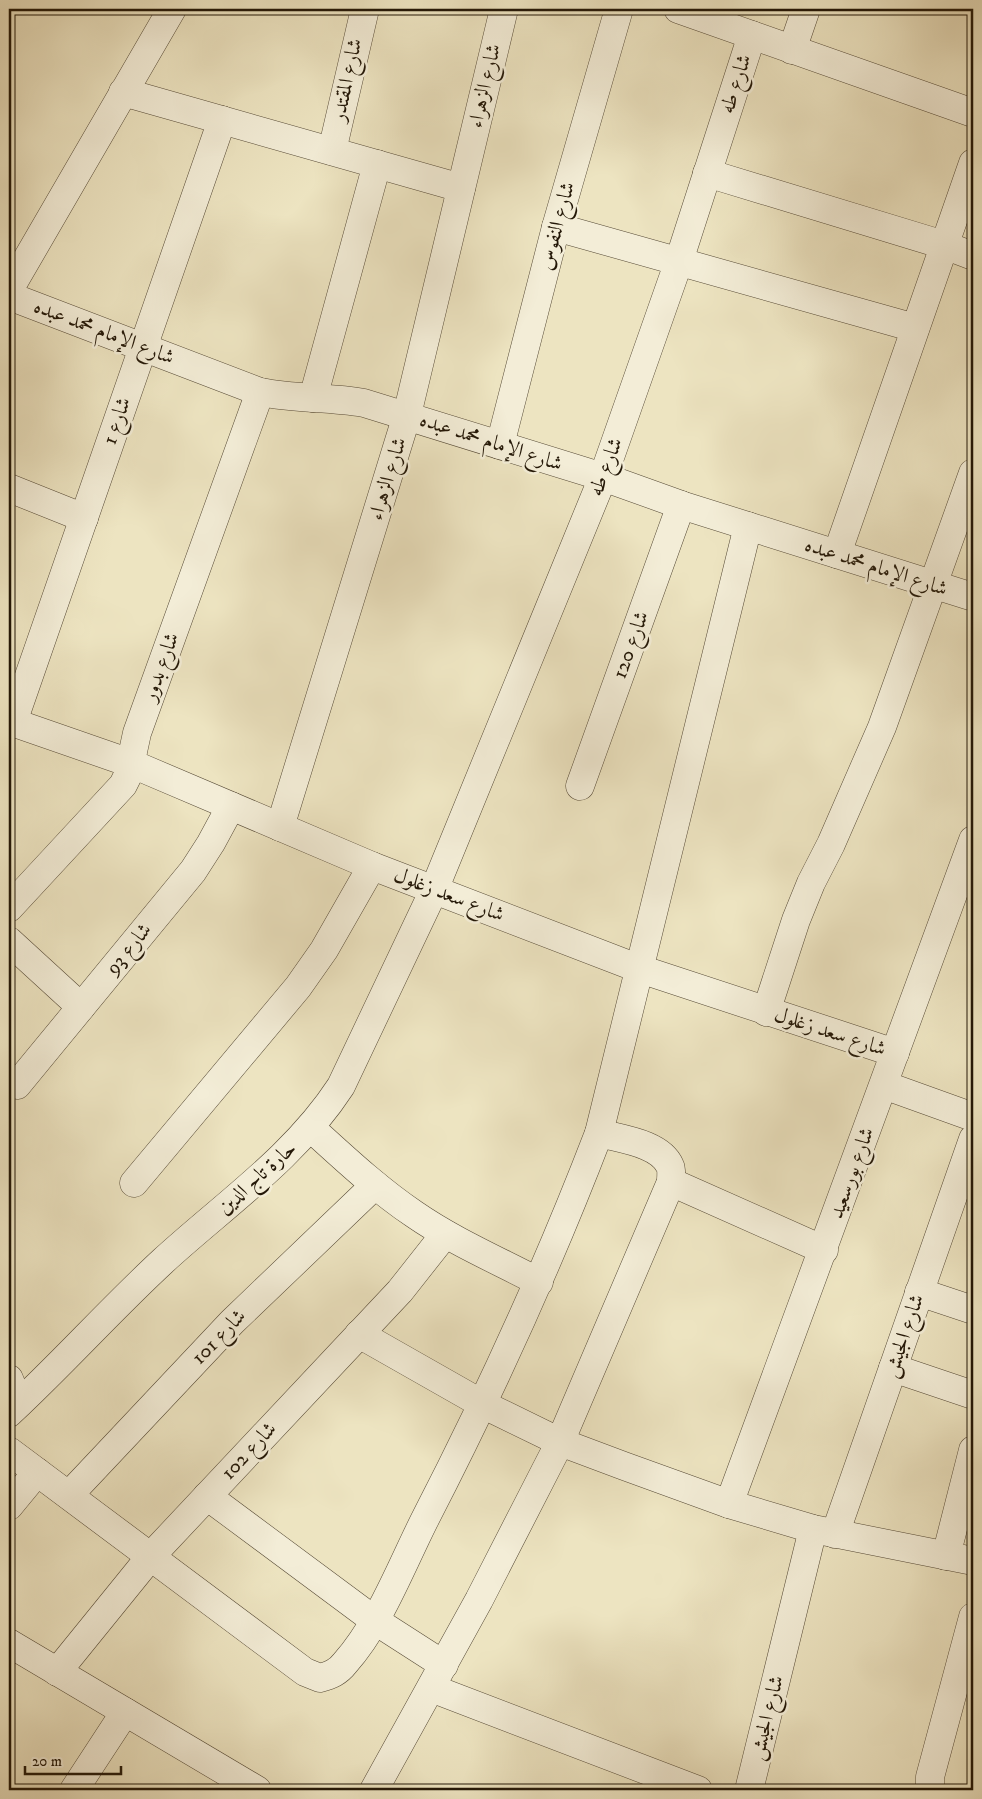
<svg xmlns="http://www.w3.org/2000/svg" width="982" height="1799" font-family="'IM FELL DW Pica',Amiri,serif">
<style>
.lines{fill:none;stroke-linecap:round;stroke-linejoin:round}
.street-casing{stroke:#564a36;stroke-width:29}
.street{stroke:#f3edd7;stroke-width:28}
.labels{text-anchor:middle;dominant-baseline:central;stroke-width:5;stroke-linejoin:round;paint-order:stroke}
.street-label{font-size:21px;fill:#231707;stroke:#f3edd7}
</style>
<rect width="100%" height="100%" fill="#ede4c1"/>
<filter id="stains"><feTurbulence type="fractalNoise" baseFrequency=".004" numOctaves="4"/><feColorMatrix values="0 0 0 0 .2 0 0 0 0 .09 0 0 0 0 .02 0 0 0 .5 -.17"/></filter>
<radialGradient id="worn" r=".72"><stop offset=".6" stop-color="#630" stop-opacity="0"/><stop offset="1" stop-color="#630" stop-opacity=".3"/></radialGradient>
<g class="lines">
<defs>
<g id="street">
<polyline points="678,9 973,113"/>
<polyline points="792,50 806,9"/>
<polyline points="123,92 461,188"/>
<polyline points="332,151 365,9"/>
<polyline points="707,173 944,245 973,256"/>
<polyline points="556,227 915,328"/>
<polyline points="9,290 172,9"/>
<path d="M 9,296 L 260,392 C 295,399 330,397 364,403 L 603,477 L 681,505 L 973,597"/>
<polyline points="313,398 377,164"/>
<polyline points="500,445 556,227 619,9"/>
<polyline points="9,488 84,518"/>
<polyline points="837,554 973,163"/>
<polyline points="9,721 130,763 372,866 640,969 895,1053"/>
<polyline points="13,722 222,120"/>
<polyline points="580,786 681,505"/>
<polyline points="280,827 407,415 504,9"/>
<polyline points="9,908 123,785 128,775 137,733 260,392"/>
<polyline points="9,941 81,1007"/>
<polyline points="766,1012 796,920 811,883 831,844 882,727 973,473"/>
<polyline points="17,1085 193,871 211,843 231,806"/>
<polyline points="884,1085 973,1117"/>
<path d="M 311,1128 C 344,1158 377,1189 414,1214 C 453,1241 497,1260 539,1282"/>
<polyline points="671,1182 824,1250"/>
<polyline points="134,1183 298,987 324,950 372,866"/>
<polyline points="919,1292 973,1310"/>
<polyline points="359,1334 484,1405 560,1442 624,1466 729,1504 813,1529 973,1561"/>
<polyline points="893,1368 973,1395"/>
<polyline points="9,1379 19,1403"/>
<path d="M 9,1413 C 62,1364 110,1310 163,1261 C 224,1205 295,1157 341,1086 L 434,890 L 603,477 L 679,261 L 752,35"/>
<path d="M 9,1451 L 305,1672 L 320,1678 C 331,1675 338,1672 345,1663 C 379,1625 401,1567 424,1521 C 489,1395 548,1266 599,1133 L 748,526"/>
<polyline points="69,1495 232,1322 375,1185"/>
<polyline points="207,1496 374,1620 444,1665"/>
<polyline points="729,1504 973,840"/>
<polyline points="9,1506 37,1472"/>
<polyline points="835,1534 973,1139"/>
<polyline points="946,1556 973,1450"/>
<polyline points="9,1643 257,1790"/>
<polyline points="57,1672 151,1556 400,1291 445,1234"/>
<polyline points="431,1688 698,1790"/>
<polyline points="74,1790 125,1712"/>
<path d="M 374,1790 L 479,1600 L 560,1442 L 671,1182 C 671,1177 672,1170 670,1166 C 660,1143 620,1139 599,1133"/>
<polyline points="749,1790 813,1529"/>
<polyline points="930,1790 930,1777 973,1617"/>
</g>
</defs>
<use href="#street" class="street-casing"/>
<use href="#street" class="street"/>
</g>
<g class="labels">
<g class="street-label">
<text transform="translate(347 80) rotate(-78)">شارع المقتدر</text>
<text transform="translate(736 84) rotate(-72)">شارع طه</text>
<text transform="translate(485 86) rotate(-77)">شارع الزهراء</text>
<text transform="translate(557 226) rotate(-75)">شارع النفوس</text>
<text transform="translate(104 332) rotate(21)">شارع الإمام محمد عبده</text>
<text transform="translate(117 421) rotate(-71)">شارع 1</text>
<text transform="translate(491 442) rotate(18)">شارع الإمام محمد عبده</text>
<text transform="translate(606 467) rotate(-69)">شارع طه</text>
<text transform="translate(388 479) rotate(-73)">شارع الزهراء</text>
<text transform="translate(876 567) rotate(18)">شارع الإمام محمد عبده</text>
<text transform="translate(631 645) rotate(-70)">شارع 120</text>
<text transform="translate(161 667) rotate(-70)">شارع بدور</text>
<text transform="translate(449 895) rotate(21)">شارع سعد زغلول</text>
<text transform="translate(129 949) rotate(-51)">شارع 93</text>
<text transform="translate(830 1032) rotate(18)">شارع سعد زغلول</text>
<text transform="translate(852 1173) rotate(-70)">شارع بورسعيد</text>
<text transform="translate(257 1178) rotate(-42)">حارة تاج الدين</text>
<text transform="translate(904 1336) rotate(-71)">شارع الجيش</text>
<text transform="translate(219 1337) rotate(-46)">شارع 101</text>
<text transform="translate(249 1451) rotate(-47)">شارع 102</text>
<text transform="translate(767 1718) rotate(-76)">شارع الجيش</text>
</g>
</g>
<rect width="982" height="1799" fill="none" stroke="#ede4c1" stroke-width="30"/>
<rect x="10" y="10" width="962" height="1779" fill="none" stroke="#231707" stroke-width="2.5"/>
<rect x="15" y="15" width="952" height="1769" fill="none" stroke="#231707"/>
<path d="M25 1766v8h96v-8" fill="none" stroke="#231707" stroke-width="2.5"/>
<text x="32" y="1766" font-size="15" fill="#231707" stroke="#f3edd7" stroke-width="4" paint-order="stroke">20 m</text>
<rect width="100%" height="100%" filter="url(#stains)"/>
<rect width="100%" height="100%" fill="url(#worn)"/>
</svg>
